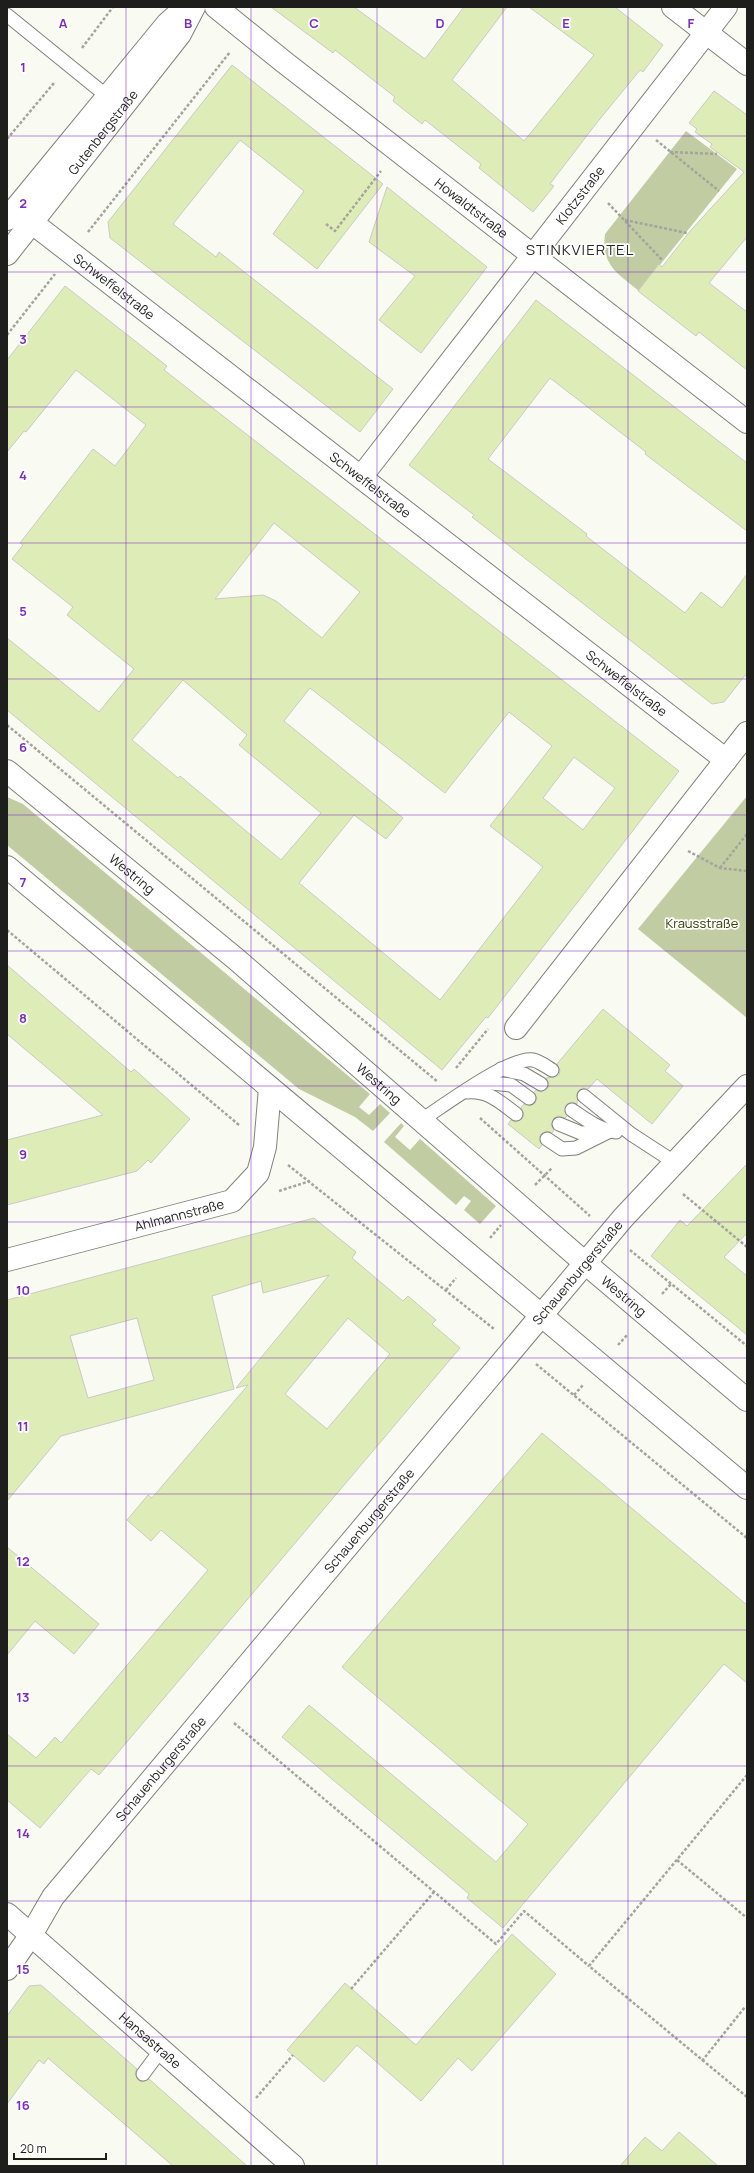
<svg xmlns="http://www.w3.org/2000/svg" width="754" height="2173" font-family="Manrope,sans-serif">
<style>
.green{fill:#c1cca3}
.building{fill:#deecb7;stroke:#c9cbc3;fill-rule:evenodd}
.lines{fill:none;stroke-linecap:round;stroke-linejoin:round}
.service-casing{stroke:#7f817a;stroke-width:15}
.minor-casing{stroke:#7f817a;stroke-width:24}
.secondary-casing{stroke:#7f817a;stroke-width:24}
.path{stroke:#a3a49e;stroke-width:2.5;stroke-dasharray:3 2;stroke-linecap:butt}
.service{stroke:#fff;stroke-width:13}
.minor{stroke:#fff;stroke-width:22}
.secondary{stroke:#fff;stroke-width:22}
.grid{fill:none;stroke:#7b2cbf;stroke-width:1;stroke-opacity:0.55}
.labels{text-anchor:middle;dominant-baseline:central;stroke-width:3.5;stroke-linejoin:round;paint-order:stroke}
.street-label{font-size:13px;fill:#1e1e1c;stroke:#fff}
.park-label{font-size:13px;fill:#323d00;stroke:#fff}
.quarter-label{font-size:15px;letter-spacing:1px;fill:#2b2c26;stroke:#fff}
.grid-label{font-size:13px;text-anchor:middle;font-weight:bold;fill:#7b2cbf;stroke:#fff;stroke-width:3.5;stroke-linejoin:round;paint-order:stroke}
</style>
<rect width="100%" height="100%" fill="#f9fbf3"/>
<g class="green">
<path d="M 686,131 L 737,169 L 639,291 C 617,273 601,265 605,234 Z"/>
<polygon points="747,796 747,1018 638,929"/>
<polygon points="7,797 23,804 370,1094 359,1107 369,1115 380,1104 390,1113 373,1131 355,1117 299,1089 7,845"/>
<polygon points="401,1123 404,1126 395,1137 410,1150 420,1139 496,1206 480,1224 464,1210 471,1201 464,1196 456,1205 384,1142"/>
</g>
<g class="building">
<polygon points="271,7 354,7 425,59 464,7 507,7 452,80 524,141 594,55 529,7 615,7 663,45 643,72 640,70 595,125 550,184 554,186 533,212 479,168 481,164 425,120 422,124 393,101 395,97 335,50 333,53"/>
<polygon points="232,65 383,184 317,269 273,234 304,191 240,140 173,224 216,257 219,252 393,389 360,432 110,238 108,222"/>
<polygon points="714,91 747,115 747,237 709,283 747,312 747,370 699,332 696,336 638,291 659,264 662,267 691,230 744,172 710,147 712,144 695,132 697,129 689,123"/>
<polygon points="387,187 487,267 421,353 379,320 415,276 369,242"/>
<path d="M 65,286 L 167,366 L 164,370 L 679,771 L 488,1018 L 486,1017 L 442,1070 L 7,710 L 7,638 L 99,712 L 134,669 L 67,615 L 73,607 L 12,559 L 23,545 L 20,543 L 93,449 L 115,466 L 146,425 L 76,370 L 26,432 L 24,431 L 7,452 L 7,360 ZM 274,523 L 360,592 L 322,638 L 276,601 L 263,595 L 215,599 ZM 183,680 L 247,735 L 239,745 L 321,813 L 281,860 L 180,776 L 178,778 L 132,740 ZM 310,688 L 445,793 L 509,712 L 552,746 L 490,826 L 543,867 L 440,1000 L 299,883 L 354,815 L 386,839 L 403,818 L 284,721 ZM 574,757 L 615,788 L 583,830 L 543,798 Z"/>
<polygon points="536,300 747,463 747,531 645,454 646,452 550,378 488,459 587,534 586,536 685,613 701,592 722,608 747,574 747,673 724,702 712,704 472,517 474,515 409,465"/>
<polygon points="7,965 131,1072 134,1069 190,1119 151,1163 148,1160 137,1171 7,1205 7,1140 103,1115 7,1034"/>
<polygon points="603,1009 670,1065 665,1071 683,1086 652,1124 597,1079 588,1089 582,1088 578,1091 577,1104 572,1102 566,1105 564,1110 567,1116 565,1118 558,1116 554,1118 551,1125 554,1130 552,1133 547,1131 541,1134 539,1139 542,1145 539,1149 508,1124 511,1120 515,1122 522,1119 524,1115 521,1108 524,1104 529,1106 535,1103 537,1098 534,1092 536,1090 541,1092 548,1088 549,1084 546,1078 555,1077 559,1075 560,1070 557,1064"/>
<polygon points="747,1164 747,1233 724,1257 747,1276 747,1335 651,1256 680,1220 687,1226"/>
<path d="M 314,1218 L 356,1252 L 352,1258 L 403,1301 L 408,1296 L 436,1320 L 432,1324 L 460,1348 L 99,1775 L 91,1769 L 40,1828 L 7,1800 L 7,1734 L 36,1758 L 55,1737 L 61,1743 L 208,1570 L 161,1530 L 151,1541 L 127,1520 L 148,1495 L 152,1498 L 248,1385 L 236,1388 L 329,1275 L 263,1293 L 261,1281 L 212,1296 L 234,1389 L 61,1436 L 7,1501 L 7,1300 ZM 137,1318 L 154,1380 L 88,1398 L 70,1336 ZM 348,1318 L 390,1354 L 327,1429 L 285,1394 Z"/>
<polygon points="542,1433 747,1605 747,1683 724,1664 503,1928 467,1898 469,1894 282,1737 309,1705 496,1862 528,1824 342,1667"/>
<polygon points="7,1547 99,1624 74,1654 35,1621 7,1655"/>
<polygon points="512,1934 556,1974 472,2071 458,2058 421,2101 357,2045 324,2082 287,2050 345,1983 416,2045"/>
<polygon points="41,1985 137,2069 135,2073 138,2080 142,2082 149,2079 247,2166 173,2166 48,2058 44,2064 39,2060 7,2104 7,2016 29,1986"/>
<polygon points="679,2132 718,2166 620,2166 645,2137 662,2151"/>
</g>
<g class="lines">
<defs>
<g id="service">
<polyline points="7,15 108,97"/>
<polyline points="501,1069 524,1074 541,1084"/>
<polyline points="481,1082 511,1085 529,1098"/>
<path d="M 467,1092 C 488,1090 500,1102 516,1114"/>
<polyline points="584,1096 631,1134 674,1162"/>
<path d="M 572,1110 C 585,1119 600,1130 616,1132"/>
<path d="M 420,1121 C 442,1107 510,1056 533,1060 C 539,1061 547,1067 552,1070"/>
<polyline points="559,1124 581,1133 602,1132"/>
<polyline points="547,1139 562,1149 576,1148 610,1131"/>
<polyline points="143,2074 161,2050"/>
</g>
<g id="minor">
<path id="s1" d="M 216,7 L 284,62 L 747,422"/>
<polyline points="673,7 747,64"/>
<path id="s2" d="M 17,211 L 726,760"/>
<path id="s3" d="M 361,477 L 726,7"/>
<polyline points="516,1028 747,733"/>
<path id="s4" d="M 7,1260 L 232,1201 L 258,1173 L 265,1147 L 270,1088"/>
<path id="s5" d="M 7,1914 L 293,2166"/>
<path id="s6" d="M 7,1969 L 31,1935 L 53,1897 L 623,1218 L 747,1086"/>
</g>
<g id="secondary">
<polyline points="7,219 167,24 186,7"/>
<path id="s7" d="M 7,254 L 180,34 L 194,7"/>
<path id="s8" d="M 7,771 L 236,959 L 585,1263 L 747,1400"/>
<polyline points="7,867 747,1488"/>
</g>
</defs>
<use href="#service" class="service-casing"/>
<use href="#minor" class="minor-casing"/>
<use href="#secondary" class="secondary-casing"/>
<g class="path">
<polyline points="82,48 113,7"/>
<polyline points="7,139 54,83"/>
<polyline points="656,140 719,191"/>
<polyline points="670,152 717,154"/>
<polyline points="608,203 663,261"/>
<polyline points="625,220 687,233"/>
<polyline points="326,224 335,231 381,171"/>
<polyline points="88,232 230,52"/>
<polyline points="7,335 55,274"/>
<polyline points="7,725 438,1082"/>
<polyline points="688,851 720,868 747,871"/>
<polyline points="720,868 747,834"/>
<polyline points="7,930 239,1125"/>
<polyline points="456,1068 488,1029"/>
<polyline points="480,1118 590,1216"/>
<polyline points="288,1165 494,1329"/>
<polyline points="535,1185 552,1168"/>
<polyline points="279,1191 310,1181"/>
<polyline points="683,1194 747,1247"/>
<polyline points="490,1238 501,1225"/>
<polyline points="630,1250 747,1346"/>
<polyline points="446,1290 456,1278"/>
<polyline points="662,1294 671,1284"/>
<polyline points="618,1345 628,1334"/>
<polyline points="536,1364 747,1538"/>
<polyline points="574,1395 583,1385"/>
<polyline points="234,1723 496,1944 524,1911 589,1966"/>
<polyline points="747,1775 589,1966 747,2097"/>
<polyline points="677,1860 747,1918"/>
<polyline points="351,1989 434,1892"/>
<polyline points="702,2061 745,2007"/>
<polyline points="256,2098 293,2055"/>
</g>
<use href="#service" class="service"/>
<use href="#minor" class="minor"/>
<use href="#secondary" class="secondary"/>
</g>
<path class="grid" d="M 126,7 L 126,2166M 251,7 L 251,2166M 377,7 L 377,2166M 503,7 L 503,2166M 628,7 L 628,2166M 7,136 L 747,136M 7,272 L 747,272M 7,407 L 747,407M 7,543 L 747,543M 7,679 L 747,679M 7,815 L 747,815M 7,951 L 747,951M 7,1086 L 747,1086M 7,1222 L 747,1222M 7,1358 L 747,1358M 7,1494 L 747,1494M 7,1630 L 747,1630M 7,1766 L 747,1766M 7,1901 L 747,1901M 7,2037 L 747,2037"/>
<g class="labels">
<g class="street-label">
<text stroke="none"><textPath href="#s7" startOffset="155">Gutenbergstraße</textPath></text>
<text stroke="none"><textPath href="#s3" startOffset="357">Klotzstraße</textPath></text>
<text stroke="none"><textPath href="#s1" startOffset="325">Howaldtstraße</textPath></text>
<text stroke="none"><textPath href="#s2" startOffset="123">Schweffelstraße</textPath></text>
<text stroke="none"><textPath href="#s2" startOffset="447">Schweffelstraße</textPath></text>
<text stroke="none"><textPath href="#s2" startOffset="771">Schweffelstraße</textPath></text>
<text stroke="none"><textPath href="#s8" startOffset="162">Westring</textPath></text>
<text stroke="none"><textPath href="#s8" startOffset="486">Westring</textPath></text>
<text stroke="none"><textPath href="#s4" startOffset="178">Ahlmannstraße</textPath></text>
<text stroke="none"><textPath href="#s6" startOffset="901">Schauenburgerstraße</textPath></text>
<text stroke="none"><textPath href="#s8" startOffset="810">Westring</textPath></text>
<text stroke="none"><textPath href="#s6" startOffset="577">Schauenburgerstraße</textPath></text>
<text stroke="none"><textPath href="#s6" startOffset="253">Schauenburgerstraße</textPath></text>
<text stroke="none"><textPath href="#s5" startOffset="191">Hansastraße</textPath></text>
</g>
<g class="park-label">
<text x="702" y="923">Krausstraße</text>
</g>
<g class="quarter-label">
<text x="580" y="249">STINKVIERTEL</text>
</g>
</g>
<g class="grid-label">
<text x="63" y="28">A</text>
<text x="188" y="28">B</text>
<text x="314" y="28">C</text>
<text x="440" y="28">D</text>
<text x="566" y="28">E</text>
<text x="691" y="28">F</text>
<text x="23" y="72">1</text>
<text x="23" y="208">2</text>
<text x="23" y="344">3</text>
<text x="23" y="480">4</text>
<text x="23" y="616">5</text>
<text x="23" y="752">6</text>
<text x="23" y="887">7</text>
<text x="23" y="1023">8</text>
<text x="23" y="1159">9</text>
<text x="23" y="1295">10</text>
<text x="23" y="1431">11</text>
<text x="23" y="1566">12</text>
<text x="23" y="1702">13</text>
<text x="23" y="1838">14</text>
<text x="23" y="1974">15</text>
<text x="23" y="2110">16</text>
</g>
<rect width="754" height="2173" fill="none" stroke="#1e1e1c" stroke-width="16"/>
<path d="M14 2153v6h92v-6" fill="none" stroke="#1e1e1c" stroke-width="2"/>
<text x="20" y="2153" font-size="12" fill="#1e1e1c" stroke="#ffffff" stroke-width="3" paint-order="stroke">20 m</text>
</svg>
